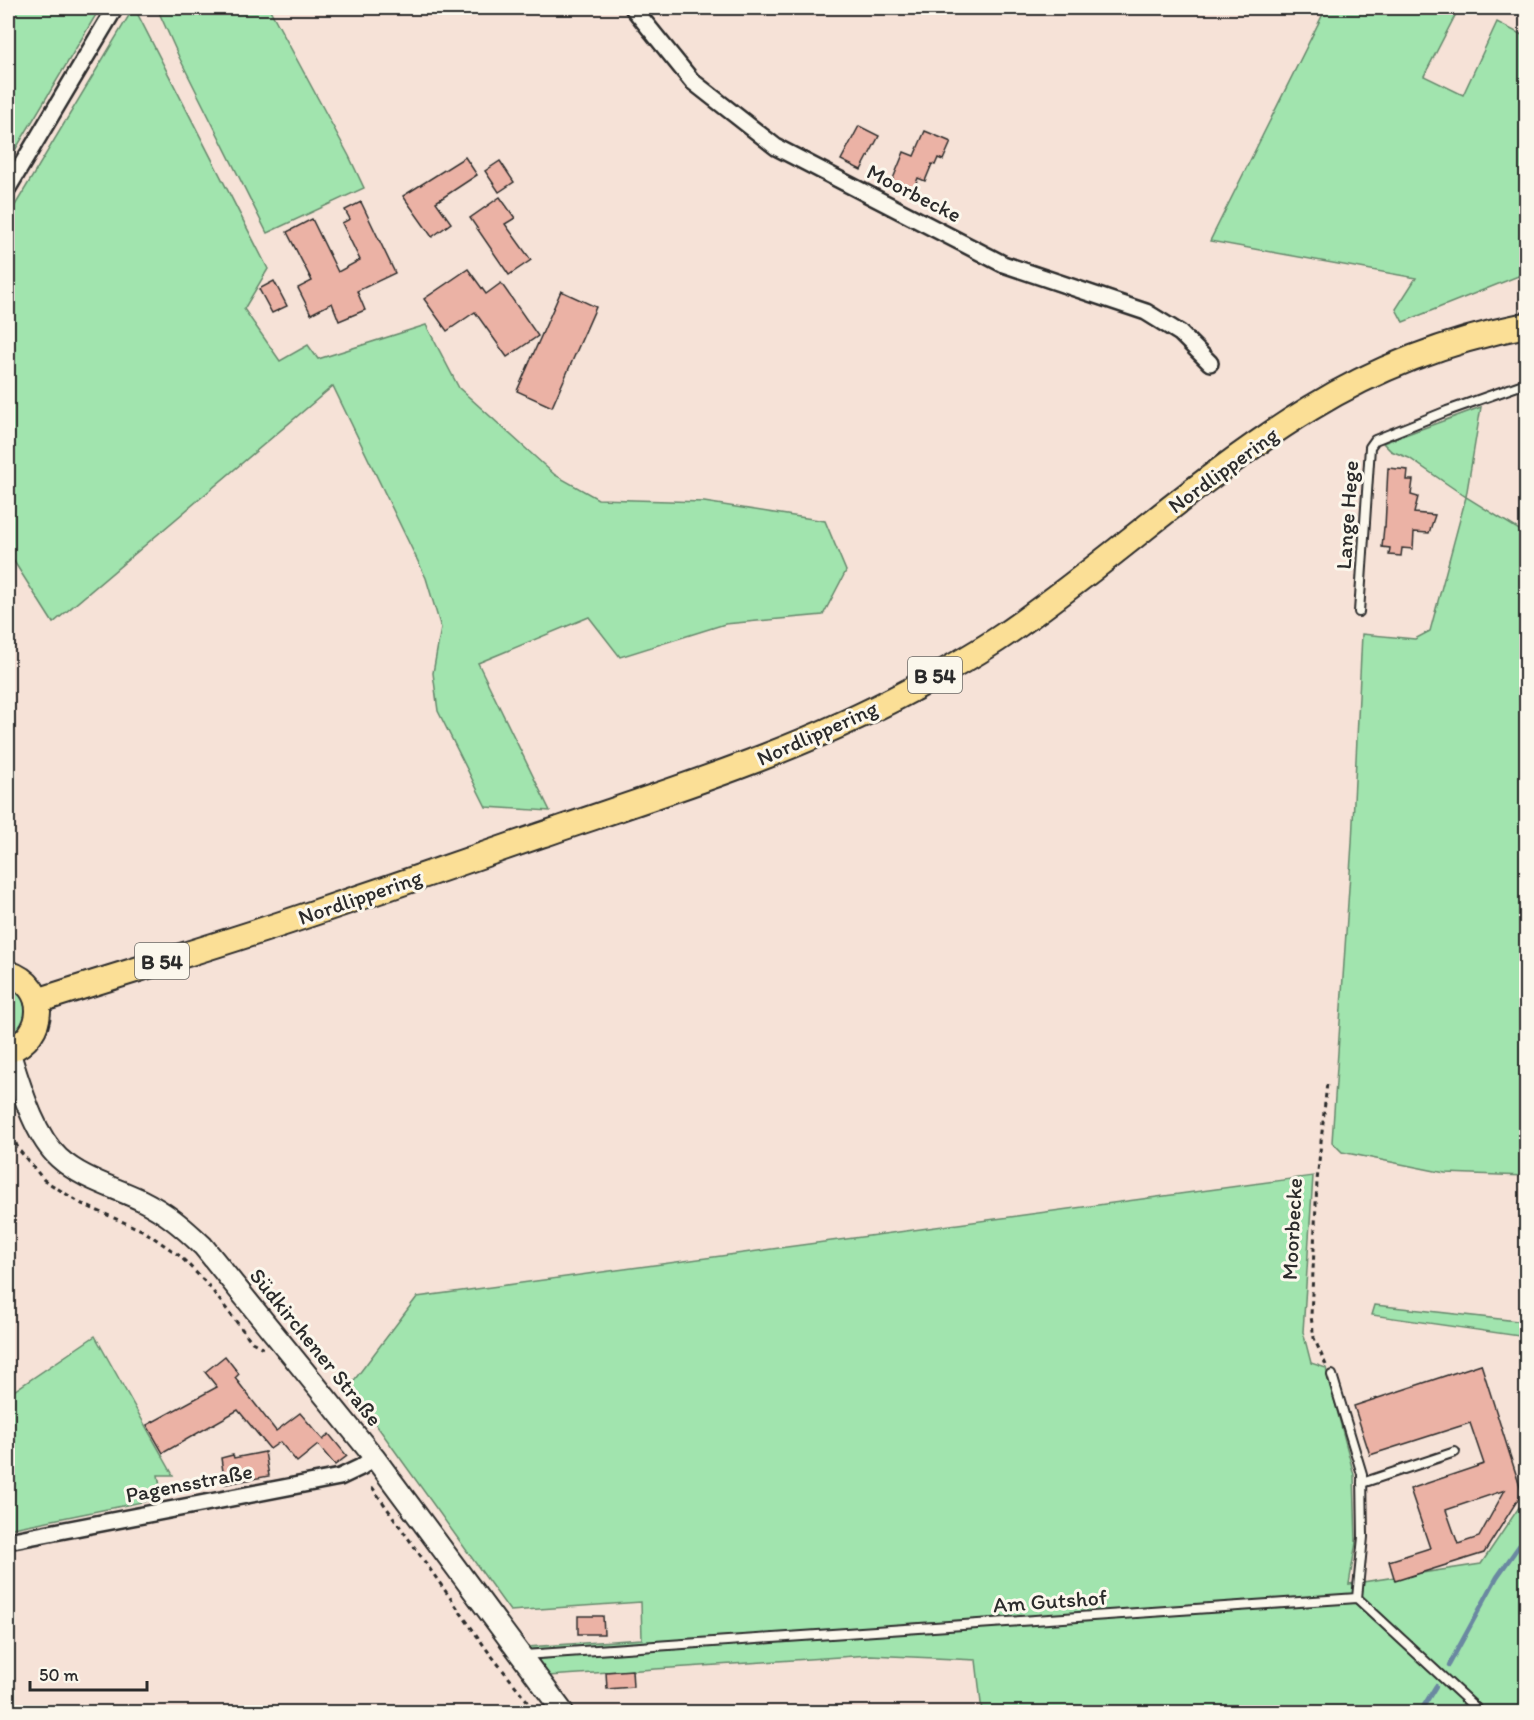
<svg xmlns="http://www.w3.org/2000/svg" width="1534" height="1720" font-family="Itim,sans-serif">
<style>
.green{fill:#a1e4ae;stroke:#66886c;stroke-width:1.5}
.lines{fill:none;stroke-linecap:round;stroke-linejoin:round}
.stream{stroke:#6a88a1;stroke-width:4.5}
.building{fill:#ebb2a5;stroke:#2b2b2b;stroke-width:1.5;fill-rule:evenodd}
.service-casing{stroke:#2b2b2b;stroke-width:12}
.minor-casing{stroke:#2b2b2b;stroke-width:20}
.tertiary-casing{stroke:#2b2b2b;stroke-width:24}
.primary-casing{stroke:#2b2b2b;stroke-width:28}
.path{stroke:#2b2b2b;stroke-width:3;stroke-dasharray:4.5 4.5;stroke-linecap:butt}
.service{stroke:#fbf7ec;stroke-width:8}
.minor{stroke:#fbf7ec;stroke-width:15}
.tertiary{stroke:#fbf7ec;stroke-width:20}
.primary{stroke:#fbdf96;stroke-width:24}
.labels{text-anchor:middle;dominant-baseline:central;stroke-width:6;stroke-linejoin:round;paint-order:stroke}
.shield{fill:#fbf7ec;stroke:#696865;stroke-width:1.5}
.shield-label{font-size:21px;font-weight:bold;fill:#2b2b2b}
.street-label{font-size:22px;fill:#2b2b2b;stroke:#fbf7ec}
</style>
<rect width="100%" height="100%" fill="#f6e2d7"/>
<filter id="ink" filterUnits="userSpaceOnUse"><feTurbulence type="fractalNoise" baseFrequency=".0167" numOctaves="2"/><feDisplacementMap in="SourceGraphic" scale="12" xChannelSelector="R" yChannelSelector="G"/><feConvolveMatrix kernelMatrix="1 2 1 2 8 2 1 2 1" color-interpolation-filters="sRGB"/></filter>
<g filter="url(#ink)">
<g class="green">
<polygon points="8,8 100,8 8,162"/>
<polygon points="157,8 269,8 349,156 364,188 267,233 179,57"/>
<polygon points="1326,8 1459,8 1424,76 1463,95 1497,22 1526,37 1526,273 1403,322 1396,309 1416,278 1210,241"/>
<polygon points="131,12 137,13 268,269 244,309 280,361 308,345 318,359 426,325 459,388 555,475 598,499 704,502 825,521 846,571 823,615 725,624 620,657 589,617 478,663 550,811 486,807 438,711 433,673 441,628 426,578 333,386 53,623 8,552 8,217"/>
<polygon points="1481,407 1466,497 1526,534 1526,1176 1445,1173 1342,1152 1332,1142 1352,843 1362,634 1415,639 1430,631 1466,497 1409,458 1391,451 1383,443"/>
<polygon points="8,983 23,994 28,1011 23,1029 8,1040"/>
<polygon points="1313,1176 1303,1332 1311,1363 1326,1368 1354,1475 1356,1542 1349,1584 1481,1564 1526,1497 1526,1712 982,1712 976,1660 870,1655 548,1676 528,1647 642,1639 641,1602 510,1611 349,1387 417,1297"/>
<polygon points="1375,1305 1526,1322 1526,1337 1372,1315"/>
<polygon points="95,1336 173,1475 158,1475 162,1498 8,1529 8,1395"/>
</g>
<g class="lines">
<g class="stream">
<polyline points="1449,1665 1497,1577 1526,1536"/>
<polyline points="1420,1712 1436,1686"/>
</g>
</g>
<g class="building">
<polygon points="859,126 879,136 861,170 841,160"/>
<polygon points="925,131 951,142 943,160 938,158 935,165 932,164 925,181 918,178 911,195 890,186 904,152 914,156"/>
<polygon points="465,157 477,175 436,202 451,223 432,237 403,196"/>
<polygon points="500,161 514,182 499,192 485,171"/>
<polygon points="500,197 515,218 505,224 531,260 509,275 470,218"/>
<polygon points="361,202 395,273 357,291 365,310 339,321 332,303 311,314 298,288 312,281 287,232 312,219 338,272 360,260 342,223 350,219 345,210"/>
<polygon points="468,269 486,294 501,283 538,336 507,357 475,312 447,331 424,299"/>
<polygon points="274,281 287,306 272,313 259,289"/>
<polygon points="561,291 596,307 552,407 517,391"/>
<polygon points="1388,468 1408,470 1407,480 1413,480 1411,495 1418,497 1414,513 1435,515 1429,533 1414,532 1413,549 1402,548 1401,556 1389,555 1390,548 1382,547 1384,527 1385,527"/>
<polygon points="225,1356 239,1374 235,1378 276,1431 300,1413 323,1440 329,1434 347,1456 335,1465 318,1445 297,1462 280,1442 270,1449 238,1410 163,1453 147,1425 217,1387 205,1372"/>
<path d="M 1481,1364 L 1522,1493 L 1484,1553 L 1395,1581 L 1389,1561 L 1430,1548 L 1410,1489 L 1484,1464 L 1470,1423 L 1370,1455 L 1354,1406 ZM 1505,1490 L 1479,1537 L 1458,1544 L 1446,1510 Z"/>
<polygon points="265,1452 269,1476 225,1484 221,1458 233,1455 234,1458"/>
<polygon points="578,1616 603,1616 604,1634 578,1634"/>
<polygon points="632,1670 633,1687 607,1689 606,1672"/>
</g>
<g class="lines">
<defs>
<g id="service">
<polyline points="1359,612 1370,447 1375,440 1447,411 1526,383"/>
<polyline points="1362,1483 1455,1452"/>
<polyline points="1357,1598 1480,1712"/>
<polyline points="524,1655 1357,1598 1363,1537 1362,1474 1332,1375"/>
</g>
<g id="minor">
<polyline points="633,8 692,81 776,147 1003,264 1146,312 1180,333 1210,363"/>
<polyline points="8,188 115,8"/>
<polyline points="8,1541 340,1477 361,1467 374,1457"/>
</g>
<path id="tertiary" d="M 9,1051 C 20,1084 33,1134 59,1158 C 82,1179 114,1187 141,1200 C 167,1213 183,1227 203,1246 L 374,1457 L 563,1712"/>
<g id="primary">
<path d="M 8,973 C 49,986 47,1036 8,1051"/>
<path d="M 37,1001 C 121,974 206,949 290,921 C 374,893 457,864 541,835 C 667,792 794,753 911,690 C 942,673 975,655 1004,635 C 1109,563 1202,474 1311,408 C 1376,368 1451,340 1526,325"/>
</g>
</defs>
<use href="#service" class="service-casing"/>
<use href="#minor" class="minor-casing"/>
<use href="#tertiary" class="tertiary-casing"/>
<use href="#primary" class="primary-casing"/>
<g class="path">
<polyline points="8,1127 19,1150 44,1180 82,1204 144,1231 180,1256 208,1285 252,1342 263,1348"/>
<polyline points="1326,1365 1314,1338 1311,1316 1317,1181 1327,1083"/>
<polyline points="372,1487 487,1650 536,1712"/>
</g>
<use href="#service" class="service"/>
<use href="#minor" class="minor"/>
<use href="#tertiary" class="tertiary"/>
<use href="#primary" class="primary"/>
</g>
</g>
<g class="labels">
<g class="shield">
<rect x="908" y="657" width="54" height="36" rx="4.5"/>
<rect x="135" y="943" width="54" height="36" rx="4.5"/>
</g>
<g class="shield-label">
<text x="935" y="675">B 54</text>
<text x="162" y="961">B 54</text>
</g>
<g class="street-label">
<text transform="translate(914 193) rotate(27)">Moorbecke</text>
<text transform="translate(1223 470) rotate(-36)">Nordlippering</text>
<text transform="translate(1347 515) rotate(-86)">Lange Hege</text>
<text transform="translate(817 733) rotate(-24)">Nordlippering</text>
<text transform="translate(360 897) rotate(-19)">Nordlippering</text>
<text transform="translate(1292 1229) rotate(-87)">Moorbecke</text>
<text transform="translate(316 1347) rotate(51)">Südkirchener Straße</text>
<text transform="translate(189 1483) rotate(-11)">Pagensstraße</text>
<text transform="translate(1050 1601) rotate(-4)">Am Gutshof</text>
</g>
</g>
<rect width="1534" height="1720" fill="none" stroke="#fbf7ec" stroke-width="30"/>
<rect x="15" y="15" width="1504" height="1690" fill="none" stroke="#2b2b2b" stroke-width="2" filter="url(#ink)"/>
<path d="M30 1681v9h117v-9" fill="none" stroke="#2b2b2b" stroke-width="3"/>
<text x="39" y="1681" font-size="18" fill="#2b2b2b" stroke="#fbf7ec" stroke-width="4.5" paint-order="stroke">50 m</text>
</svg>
